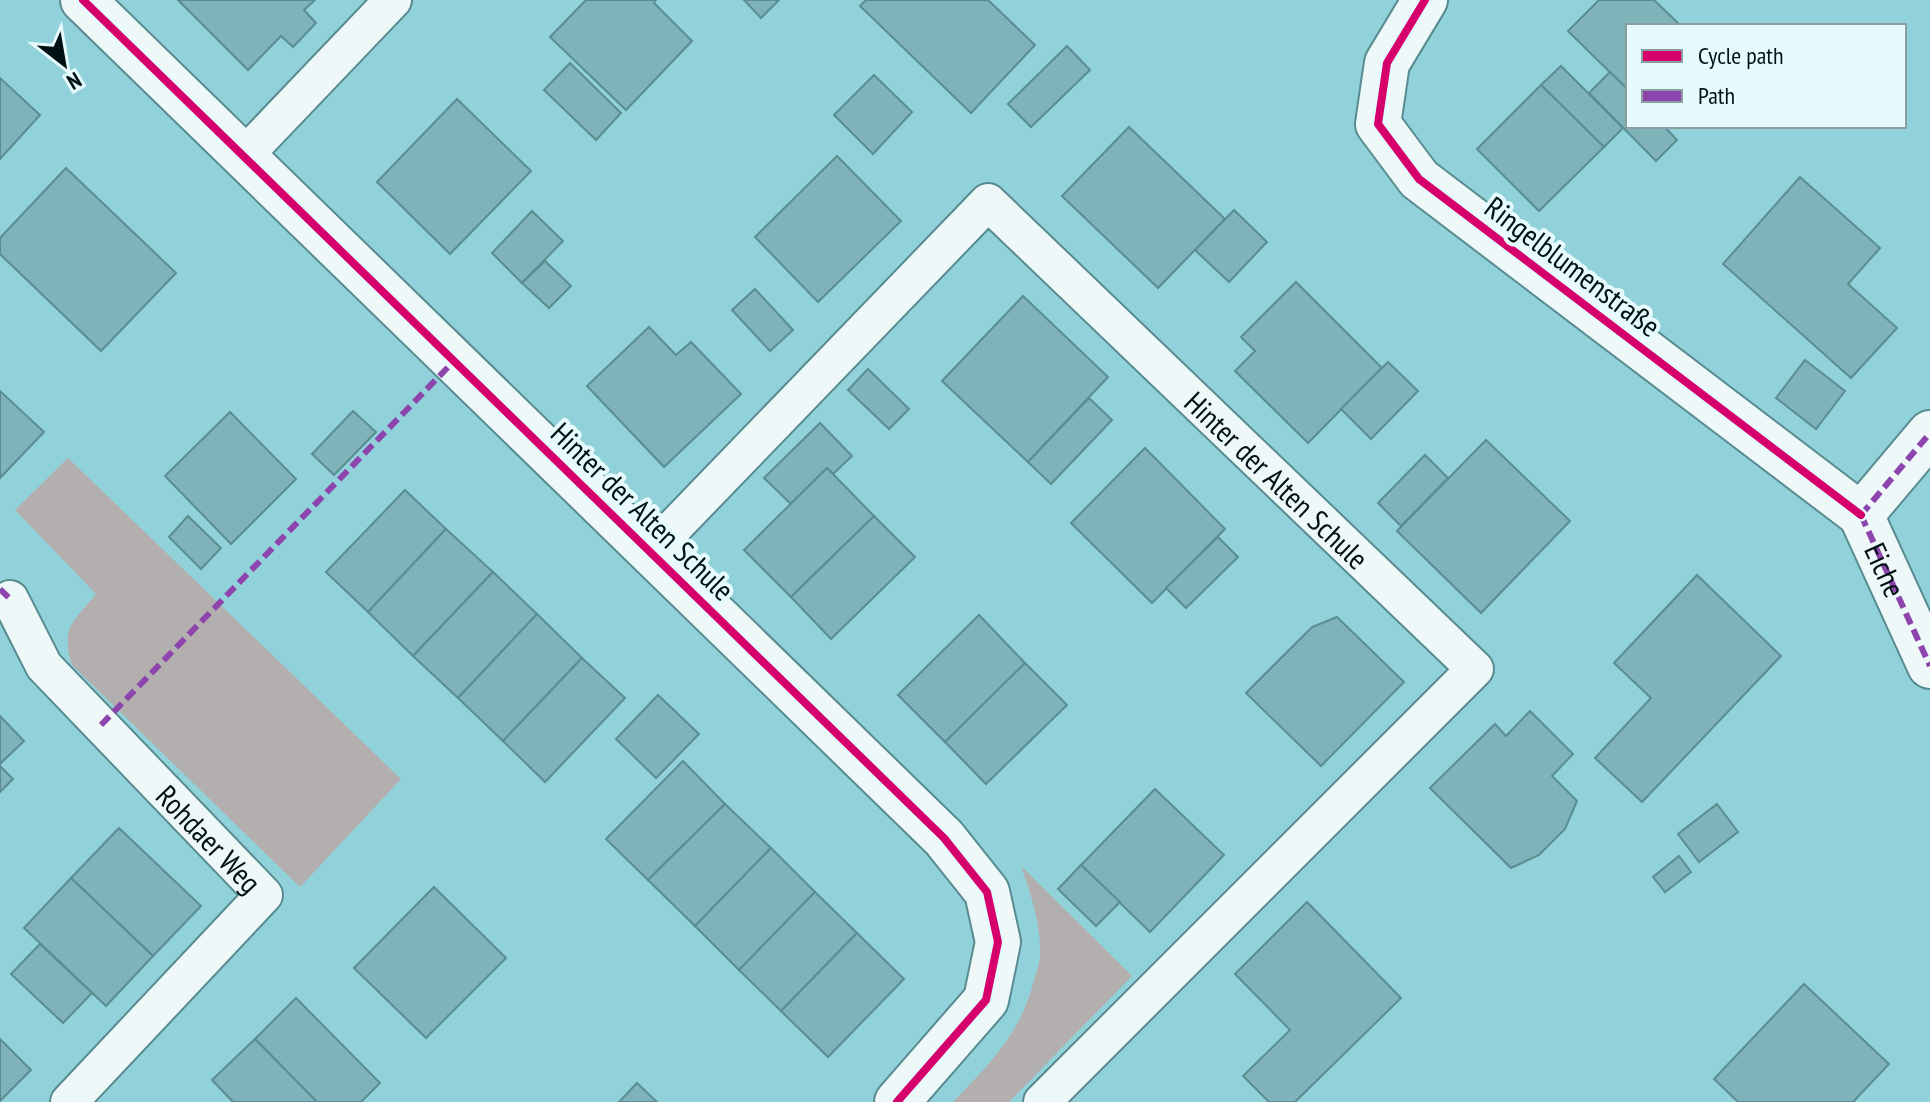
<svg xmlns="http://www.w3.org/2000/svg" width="1930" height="1102" font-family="'PT Sans Narrow',sans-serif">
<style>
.green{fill:#b4afaf}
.building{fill:#7eb3ba;stroke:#598d92;stroke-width:2}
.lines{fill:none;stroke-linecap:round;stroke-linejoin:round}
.service-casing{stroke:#588b90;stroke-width:40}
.minor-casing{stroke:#588b90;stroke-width:48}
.service{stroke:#eef8f9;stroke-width:36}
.minor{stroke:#eef8f9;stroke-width:44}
.quiet{stroke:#8e44ad;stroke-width:6;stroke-dasharray:12 6;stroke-linecap:butt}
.cycleway-casing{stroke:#e6fbfe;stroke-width:13}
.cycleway{stroke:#d6006c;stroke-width:8}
.labels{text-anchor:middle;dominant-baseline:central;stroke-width:8;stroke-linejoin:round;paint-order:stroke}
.street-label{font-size:30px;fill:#001114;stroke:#e6fbfe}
</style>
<rect width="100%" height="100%" fill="#91d2da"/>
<g class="green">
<path d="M 68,458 L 401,779 L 300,887 L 72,665 C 60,626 74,622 96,594 L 15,510 Z"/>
<path d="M 1021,866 L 1132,976 L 1009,1102 L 953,1102 C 990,1064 1021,1033 1034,980 C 1036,973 1040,964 1040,956 C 1042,928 1030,891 1021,866 Z"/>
</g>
<g class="building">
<polygon points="178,0 315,0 304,10 316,23 293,47 281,36 248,70"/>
<polygon points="586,0 656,0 654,3 692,41 626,110 550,37"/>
<polygon points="744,0 779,0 761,18"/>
<polygon points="866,0 988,0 1035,45 971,113 860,6"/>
<polygon points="1599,0 1654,0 1681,26 1628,26 1628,90 1568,31"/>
<polygon points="1067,46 1090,70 1031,127 1008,104"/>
<polygon points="570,63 621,113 596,140 544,90"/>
<polygon points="1561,66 1623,128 1604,147 1541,85"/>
<polygon points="1610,72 1628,90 1628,126 1664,126 1677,140 1656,161 1589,93"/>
<polygon points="874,75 912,112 873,154 834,115"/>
<polygon points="0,78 40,115 0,159"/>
<polygon points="1541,85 1604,147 1539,211 1477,149"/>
<polygon points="457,99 531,171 450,254 377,182"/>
<polygon points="1129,127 1225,219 1158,288 1062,196"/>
<polygon points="837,156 901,221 818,302 755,237"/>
<polygon points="66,168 176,273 101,351 0,254 0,238"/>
<polygon points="1800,177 1880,248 1848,284 1897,328 1851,378 1723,264"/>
<polygon points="1234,210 1267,242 1229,282 1195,250"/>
<polygon points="532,211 563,241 522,283 492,253"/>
<polygon points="545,261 571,286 549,308 522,283"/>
<polygon points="1296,282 1382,368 1308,443 1235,371 1255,351 1241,337"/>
<polygon points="755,289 793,330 770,351 732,310"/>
<polygon points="1023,296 1108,377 1028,462 942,381"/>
<polygon points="649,327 676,355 691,342 741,394 664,467 587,386"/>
<polygon points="1805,360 1845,391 1816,429 1776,398"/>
<polygon points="1388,362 1418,391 1371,439 1341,409"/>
<polygon points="868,369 909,409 889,429 848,390"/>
<polygon points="0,391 44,432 0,478"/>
<polygon points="1089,398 1112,420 1051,484 1028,462"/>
<polygon points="353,411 376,432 334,475 312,454"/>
<polygon points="230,412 296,479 231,544 165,476"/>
<polygon points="820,423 852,456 833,474 827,468 791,504 764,478"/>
<polygon points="1486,440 1570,521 1481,613 1397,531"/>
<polygon points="1145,448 1225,529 1152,603 1071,523"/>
<polygon points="1425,455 1448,478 1401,526 1378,503"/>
<polygon points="827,468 874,516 791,597 744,550"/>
<polygon points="405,490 446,529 368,612 326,572"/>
<polygon points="188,516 221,548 201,569 169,537"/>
<polygon points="874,516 915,557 831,639 791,597"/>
<polygon points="446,529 493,572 413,656 368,612"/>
<polygon points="1218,537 1238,557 1186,608 1166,588"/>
<polygon points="493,572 537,614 458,698 413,656"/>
<polygon points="1697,575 1781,656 1642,802 1595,758 1651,698 1614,663"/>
<polygon points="537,614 582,658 503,741 458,698"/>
<polygon points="979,615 1025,663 945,742 898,695"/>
<polygon points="1337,617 1404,682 1321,766 1246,693 1312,627"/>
<polygon points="582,658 625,698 545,782 503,741"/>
<polygon points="1025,663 1067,705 986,784 945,742"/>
<polygon points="658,695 699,734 656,778 616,739"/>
<polygon points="1530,711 1573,754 1552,776 1577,801 1565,829 1539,855 1511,868 1430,788 1495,724 1506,736"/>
<polygon points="0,716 24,741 0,764"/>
<polygon points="683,761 725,804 648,880 606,839"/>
<polygon points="0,766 13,779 0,792"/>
<polygon points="1155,789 1224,855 1150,932 1081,865"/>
<polygon points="725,804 771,848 695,926 648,880"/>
<polygon points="1717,804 1738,832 1699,862 1678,834"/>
<polygon points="119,828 201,906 153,956 71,878"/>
<polygon points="771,848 815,892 739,970 695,926"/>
<polygon points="1679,856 1691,872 1665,892 1653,877"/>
<polygon points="1081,865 1120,902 1096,926 1058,889"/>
<polygon points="71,878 153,956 106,1006 24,928"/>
<polygon points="434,887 506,958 426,1038 354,968"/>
<polygon points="815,892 857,933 781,1011 739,970"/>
<polygon points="1307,902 1401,998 1295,1102 1269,1102 1243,1076 1290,1030 1235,974"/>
<polygon points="857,933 904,979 828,1057 781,1011"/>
<polygon points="40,944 92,993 63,1023 11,974"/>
<polygon points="1804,984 1889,1064 1853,1102 1738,1102 1714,1079"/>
<polygon points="296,998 380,1083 361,1102 317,1102 255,1039"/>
<polygon points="0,1039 31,1070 0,1101"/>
<polygon points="255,1039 317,1102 233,1102 212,1080"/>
<polygon points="637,1083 657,1102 619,1102"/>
</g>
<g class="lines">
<defs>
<g id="service">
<polyline points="244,156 393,0"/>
<path id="s1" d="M 651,551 L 988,202 L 1475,669 L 1042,1102"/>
<path id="s2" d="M 10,599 L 44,666 L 264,895 L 69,1102"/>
</g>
<g id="minor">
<polyline points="83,0 944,838 987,892 998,942 986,1000 897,1102"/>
<polyline points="1425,0 1387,63 1378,124 1419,179 1861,515"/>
<path id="s3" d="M 1861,515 L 1930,666"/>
<polyline points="1861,515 1930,433"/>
</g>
</defs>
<use href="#service" class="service-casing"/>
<use href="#minor" class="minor-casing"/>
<use href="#service" class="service"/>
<use href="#minor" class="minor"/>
<g class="quiet">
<polyline points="1861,515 1930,666"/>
<polyline points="1861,515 1930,433"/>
<polyline points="0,589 10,599"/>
<polyline points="101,725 454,361"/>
</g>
<defs>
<g id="cycleway">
<polyline points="83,0 944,838 987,892 998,942 986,1000 897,1102"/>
<polyline points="1425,0 1387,63 1378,124 1419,179 1861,515"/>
</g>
</defs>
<use href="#cycleway" class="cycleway-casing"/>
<use href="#cycleway" class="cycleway"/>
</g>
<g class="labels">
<g class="street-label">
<text transform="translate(1573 266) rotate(37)">Ringelblumenstraße</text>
<text stroke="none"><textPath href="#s1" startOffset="886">Hinter der Alten Schule</textPath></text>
<text transform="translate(643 511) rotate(44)">Hinter der Alten Schule</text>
<text stroke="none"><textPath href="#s3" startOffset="60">Eiche</textPath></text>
<text stroke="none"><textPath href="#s2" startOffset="314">Rohdaer Weg</textPath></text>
</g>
</g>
<rect x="1626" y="24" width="280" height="104" fill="#e6fbfe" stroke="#8a9da0" stroke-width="2"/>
<rect x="1642" y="50" width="40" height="12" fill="#d6006c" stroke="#8a9da0" stroke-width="2"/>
<text x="1698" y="64" font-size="24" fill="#001114">Cycle path</text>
<rect x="1642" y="90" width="40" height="12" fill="#8e44ad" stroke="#8a9da0" stroke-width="2"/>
<text x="1698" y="104" font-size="24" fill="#001114">Path</text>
<g transform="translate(64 64) rotate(149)" stroke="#e6fbfe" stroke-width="6" paint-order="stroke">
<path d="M0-6L14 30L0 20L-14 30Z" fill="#001114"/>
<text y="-12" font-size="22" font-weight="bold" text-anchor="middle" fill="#001114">N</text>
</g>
</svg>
